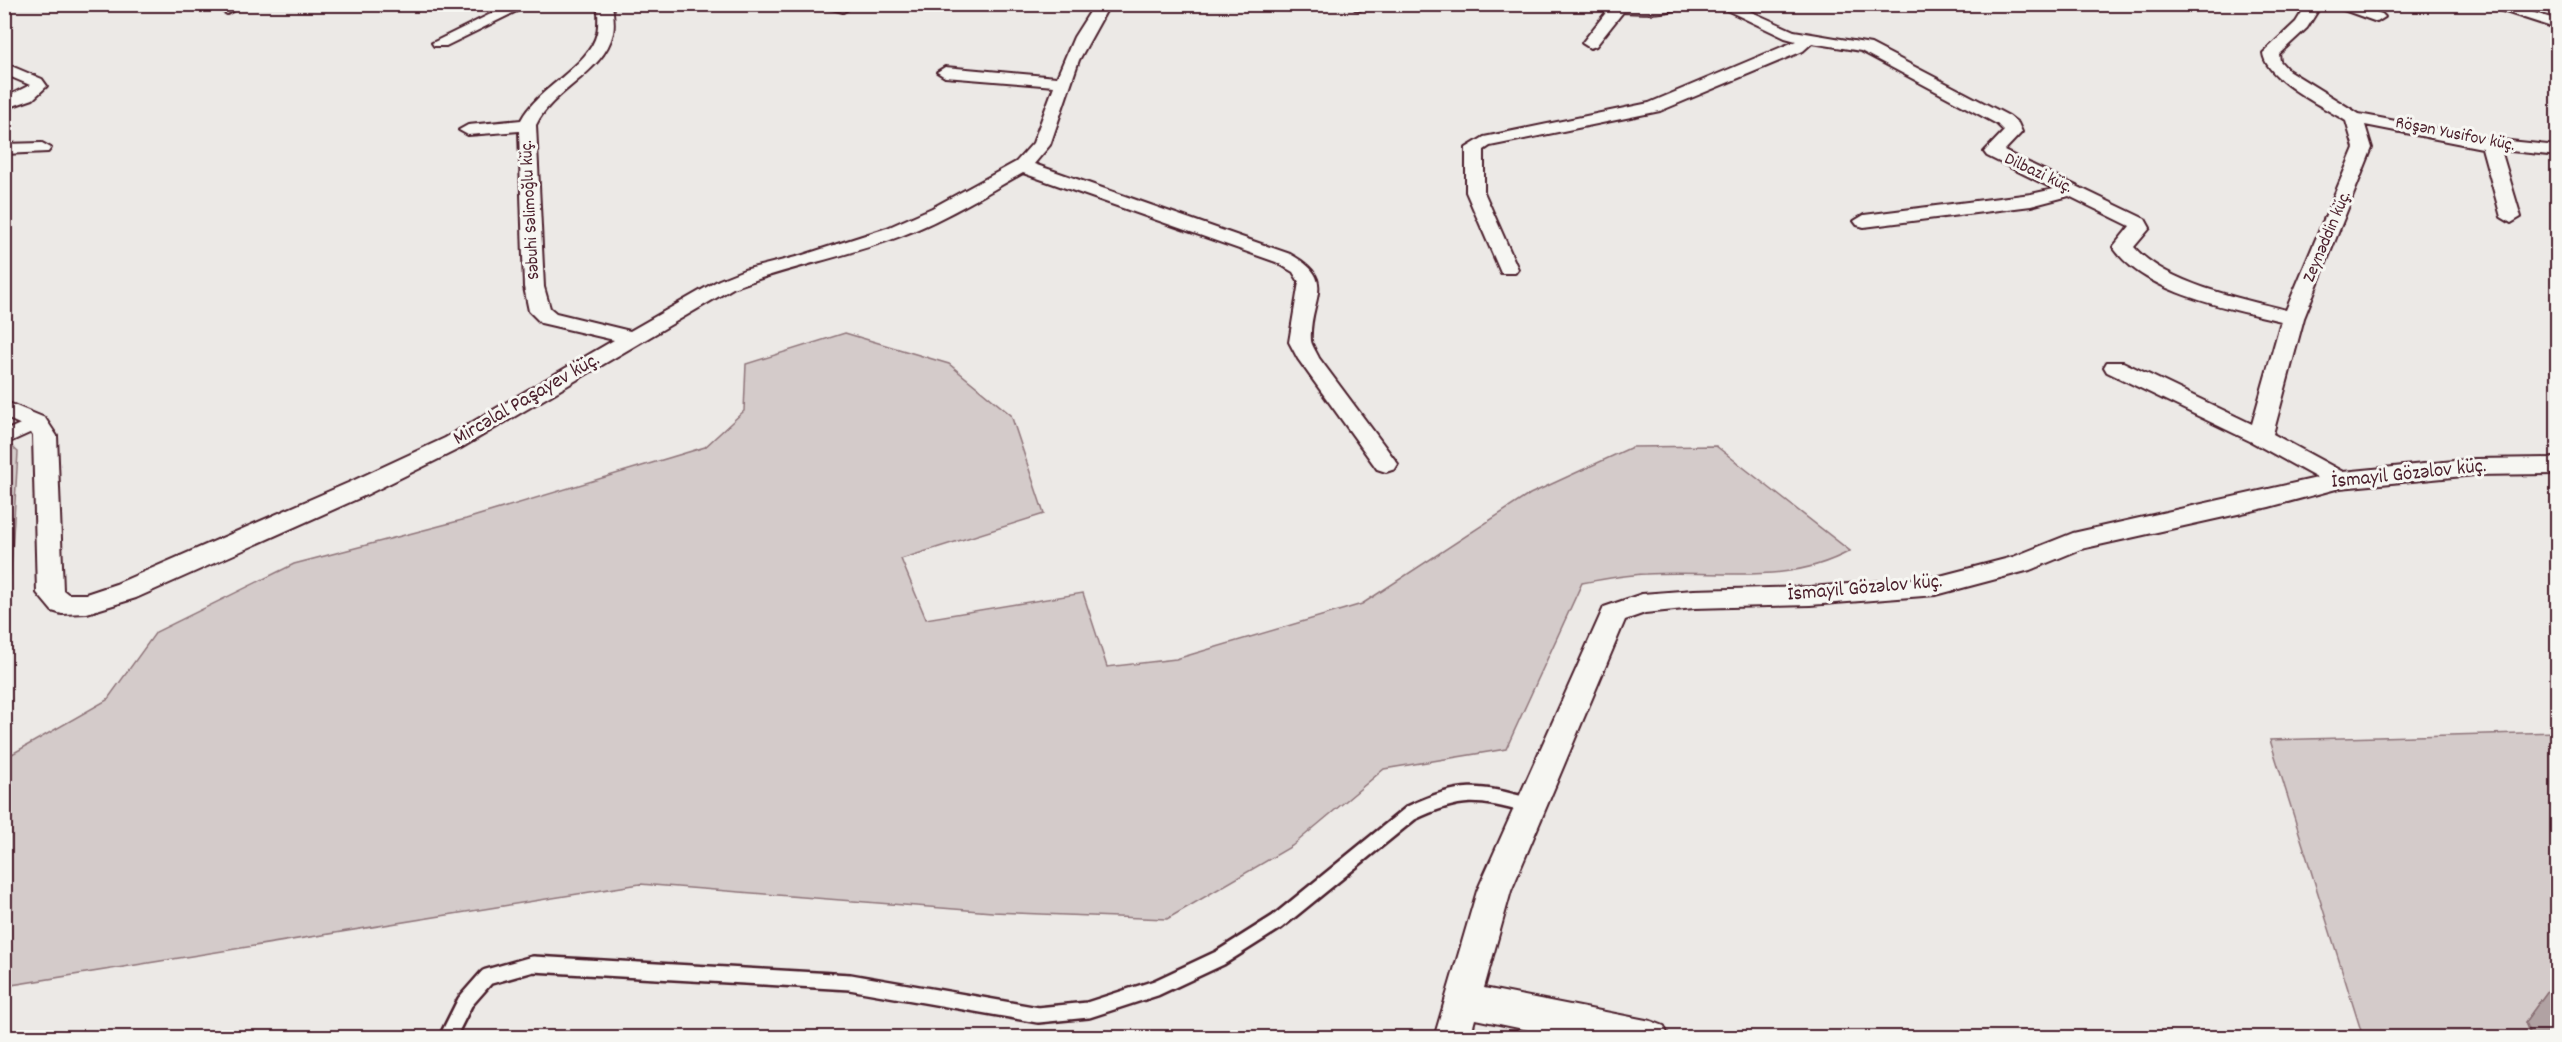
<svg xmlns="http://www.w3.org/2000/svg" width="2562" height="1042" font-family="Dekko,sans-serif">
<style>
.green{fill:#d4cbca;stroke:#8f757a;stroke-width:1.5}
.water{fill:#b1a2a3;stroke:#886e73;stroke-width:1.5}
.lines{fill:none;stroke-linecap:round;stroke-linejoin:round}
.lane-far1-casing{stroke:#4a1f2b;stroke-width:16}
.lane-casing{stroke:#4a1f2b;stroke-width:20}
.street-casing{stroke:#4a1f2b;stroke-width:4}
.lane-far1{stroke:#f6f6f2;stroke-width:12}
.lane{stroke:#f6f6f2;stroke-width:15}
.street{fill:#f6f6f2;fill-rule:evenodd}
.labels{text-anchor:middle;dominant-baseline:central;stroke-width:6;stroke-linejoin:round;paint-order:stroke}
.far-street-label{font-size:18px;fill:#4a1f2b;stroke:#f6f6f2}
.street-label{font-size:21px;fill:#4a1f2b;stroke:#f6f6f2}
</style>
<rect width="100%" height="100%" fill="#ece9e6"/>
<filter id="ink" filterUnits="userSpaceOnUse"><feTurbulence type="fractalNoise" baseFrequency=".0167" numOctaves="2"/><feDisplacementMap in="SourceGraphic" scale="12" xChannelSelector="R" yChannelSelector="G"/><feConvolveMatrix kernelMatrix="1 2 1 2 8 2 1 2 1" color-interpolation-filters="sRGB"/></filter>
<g filter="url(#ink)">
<g class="green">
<path d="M 845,333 L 949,364 L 1011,415 L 1044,514 L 901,559 L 926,619 L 1083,593 L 1107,667 L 1176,659 L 1362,604 L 1530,494 L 1632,447 L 1716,446 L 1850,551 C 1784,587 1717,569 1646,574 C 1625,575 1603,579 1582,583 L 1506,749 L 1384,769 L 1292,846 L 1167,919 L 992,912 L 640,884 L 5,986 L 5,758 L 107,700 L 156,632 L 294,564 L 466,519 L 705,447 L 744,411 L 746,364 Z"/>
<polygon points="5,440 18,452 5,669"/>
<polygon points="2557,732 2557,978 2525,1022 2531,1037 2363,1037 2270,740"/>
</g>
<polygon class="water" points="2557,978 2557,1037 2531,1037 2525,1022"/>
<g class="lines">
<defs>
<polyline id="lane-far1" points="4,438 37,423"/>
<path id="lane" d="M 447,1038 L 465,1002 L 487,977 L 533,964 L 850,982 L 1038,1015 L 1088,1010 L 1156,988 L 1220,958 L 1277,922 L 1411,813 C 1461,789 1478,792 1530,806"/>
<g id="street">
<polygon points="226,4 245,4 227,14 220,10"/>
<polygon points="511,4 531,4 446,46 434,46 432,43"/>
<path d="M 598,4 L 612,4 C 613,13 615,24 613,33 C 604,73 553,89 536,125 L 544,287 L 550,308 L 556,313 L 630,331 L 719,280 L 744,270 L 800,256 L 887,228 L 932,208 L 1016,162 L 1033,143 L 1054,86 L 945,77 L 937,72 L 945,67 L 1057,77 L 1074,37 L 1095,4 L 1110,4 L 1079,60 L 1050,145 L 1034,164 L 1290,254 C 1340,281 1308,299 1311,341 C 1312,346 1317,353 1319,358 L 1398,464 L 1395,469 L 1386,472 L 1377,469 L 1298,359 L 1289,342 L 1299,282 L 1293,272 L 1276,262 L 1023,173 C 983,195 944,220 901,236 C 846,257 787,267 733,288 L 461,448 L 366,495 L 136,598 L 87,613 L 62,614 L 52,611 L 37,593 L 33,436 L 28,428 L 4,417 L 4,401 L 45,418 L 57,436 L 63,590 L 68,594 L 86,594 L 116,584 L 348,483 L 445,438 L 614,340 L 541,323 L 529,311 L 524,287 L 519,131 L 468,135 L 459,130 L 468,125 L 521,120 C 538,87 589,67 597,33 C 599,24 598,13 598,4 Z"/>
<polygon points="814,4 847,4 850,8 843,12"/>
<polygon points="1353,4 1367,4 1367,6 1360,10 1355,9"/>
<path d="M 1581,4 L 1687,4 C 1675,15 1638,13 1623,12 L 1596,46 L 1590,48 L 1582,43 L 1608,10 L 1588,8 Z"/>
<path d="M 1714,4 L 1734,4 L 1794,31 L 1871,44 L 2009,116 L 2018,123 L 2022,132 L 2004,151 L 2145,219 L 2150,228 L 2134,247 C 2166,284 2240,298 2286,310 L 2354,148 L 2346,121 C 2324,107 2266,80 2263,53 L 2296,22 L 2307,4 L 2322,4 L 2307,28 L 2279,54 L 2280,61 L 2288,70 L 2359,114 L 2490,139 L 2558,146 L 2558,156 L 2501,150 L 2521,217 L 2511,223 L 2501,217 L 2482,148 L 2365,125 L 2372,148 L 2304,318 L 2273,434 L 2343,472 L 2474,459 L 2558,458 L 2558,474 L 2474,475 L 2340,488 L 2269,507 L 2081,549 L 2030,570 L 1936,595 L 1810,605 L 1694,608 L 1645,613 L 1625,620 L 1511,891 L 1484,988 L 1651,1021 L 1664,1026 L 1669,1038 L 1567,1038 L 1475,1019 L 1470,1038 L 1434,1038 L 1477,891 L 1604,607 L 1642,594 L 1694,590 L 1810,587 L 1936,577 L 2013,557 L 2073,533 L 2317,478 L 2252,442 L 2107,372 L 2104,367 L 2107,362 L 2123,362 L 2252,424 L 2281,321 C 2229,308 2145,294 2113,247 L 2130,226 L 2069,196 L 2031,206 L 1864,227 L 1857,225 L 1854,221 L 1864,215 L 2031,194 L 2054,189 L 1987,156 L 1984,152 L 2004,131 L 1997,124 L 1861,51 L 1812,43 L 1803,51 L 1660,111 L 1490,146 L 1484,150 L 1484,192 L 1518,269 L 1515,273 L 1501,273 L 1466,192 L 1466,148 L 1484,137 L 1649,103 L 1796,41 L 1785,38 Z"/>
<polygon points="2327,4 2351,4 2382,14 2385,17 2377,22"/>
<polygon points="2481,4 2505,4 2558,20 2558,29"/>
<polygon points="4,63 42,79 47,86 33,99 4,109 4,98 30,85 4,74"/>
<polygon points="42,143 51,148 48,152 4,154 4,144"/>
</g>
</defs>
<use href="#lane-far1" class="lane-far1-casing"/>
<use href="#lane" class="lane-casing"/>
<use href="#street" class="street-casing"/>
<use href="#lane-far1" class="lane-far1"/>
<use href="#lane" class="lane"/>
<use href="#street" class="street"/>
</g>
</g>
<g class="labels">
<g class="far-street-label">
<text transform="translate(2455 135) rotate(11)">Röşən Yusifov küç.</text>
<text transform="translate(2038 174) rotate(25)">Dilbazi küç.</text>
<text transform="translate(531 210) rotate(-93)">Səbuhi Səlimoğlu küç.</text>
<text transform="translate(2328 237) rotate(-67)">Zeynəddin küç.</text>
</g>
<g class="street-label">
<text transform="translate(527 400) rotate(-30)">Mircəlal Paşayev küç.</text>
<text transform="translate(2409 475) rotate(-6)">İsmayil Gözəlov küç.</text>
<text transform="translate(1865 589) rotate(-5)">İsmayil Gözəlov küç.</text>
</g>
</g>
<rect width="2562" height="1042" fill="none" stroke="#f6f6f2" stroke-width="24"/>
<rect x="12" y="12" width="2538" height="1018" fill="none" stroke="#4a1f2b" stroke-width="2" filter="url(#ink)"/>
</svg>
